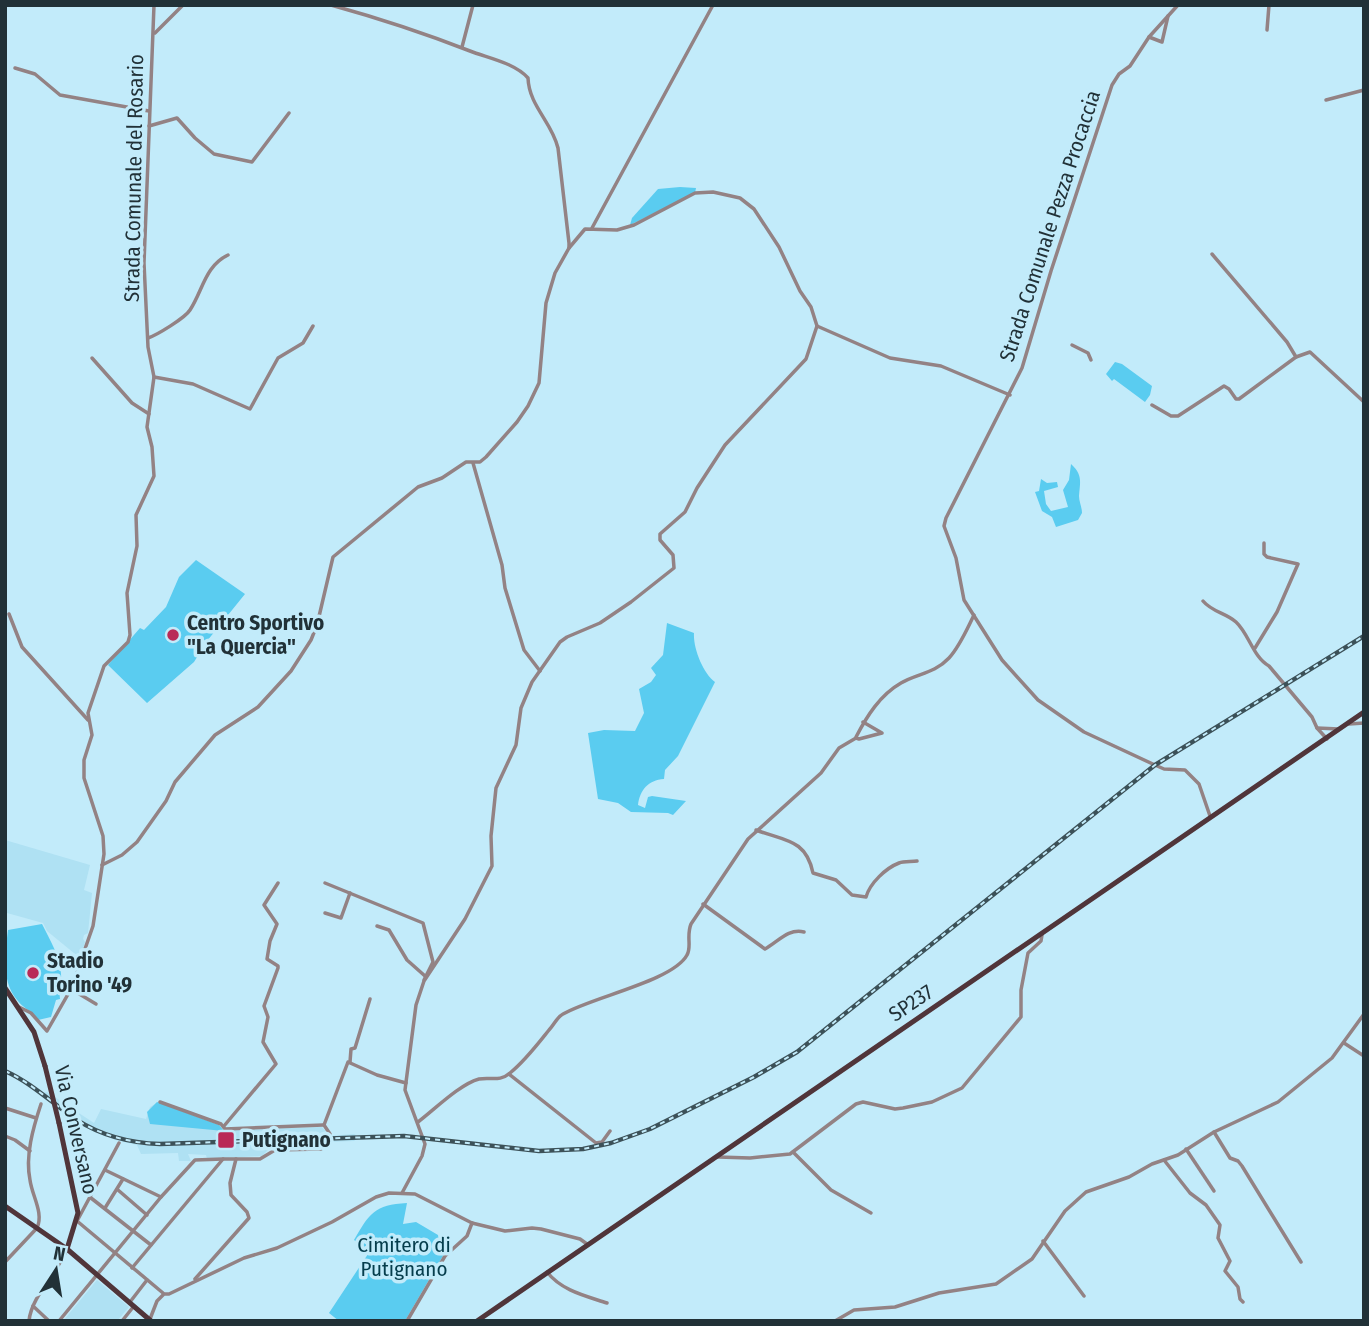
<svg xmlns="http://www.w3.org/2000/svg" width="1369" height="1326" font-family="'Fira Sans Condensed',sans-serif">
<style>
.built{fill:#afe1f3}
.green{fill:#5accf0}
.lines{fill:none;stroke-linecap:round;stroke-linejoin:round}
.minor{stroke:#938284;stroke-width:3.5}
.major{stroke:#50353a;stroke-width:5}
.rail-casing{stroke:#3c5158;stroke-width:4.5}
.rail{stroke:#c2ebfa;stroke-width:2;stroke-dasharray:5;stroke-linecap:butt}
.major-bridge{stroke:#50353a;stroke-width:5}
.poi-dot{fill:#b92a57;stroke:#c2ebfa;stroke-width:2.5}
.labels{text-anchor:middle;dominant-baseline:central;stroke-width:7;stroke-linejoin:round;paint-order:stroke}
.street-label{font-size:21px;fill:#213137;stroke:#c2ebfa}
.poi-label{font-size:21px;font-weight:bold;fill:#213137;stroke:#c2ebfa;text-anchor:start}
.park-label{font-size:21px;fill:#053d4c;stroke:#c2ebfa}
</style>
<rect width="100%" height="100%" fill="#c2ebfa"/>
<g class="built">
<polygon points="5,840 90,865 84,890 92,893 88,933 84,935 83,939 85,942 80,958 47,931 43,923 7,913"/>
<polygon points="47,1092 94,1123 101,1109 146,1119 150,1107 158,1102 217,1123 225,1130 322,1127 330,1136 354,1134 359,1137 354,1141 327,1142 321,1147 269,1149 262,1156 207,1159 206,1155 188,1154 191,1161 179,1161 178,1153 141,1154 137,1145 116,1140 90,1130 45,1098 43,1093"/>
<polygon points="97,1280 129,1307 117,1321 63,1321"/>
</g>
<g class="green">
<polygon points="680,187 696,188 695,193 630,225 632,218 658,189"/>
<polygon points="1115,362 1122,364 1152,386 1150,395 1145,402 1114,379 1112,381 1106,374"/>
<path d="M 1071,464 C 1083,475 1080,482 1079,496 C 1079,502 1082,507 1082,513 L 1078,520 L 1056,527 L 1052,517 L 1042,511 L 1035,492 L 1039,491 L 1041,479 L 1047,483 L 1057,482 L 1058,487 L 1044,491 L 1046,504 L 1051,511 L 1068,507 L 1063,490 L 1069,480 Z"/>
<polygon points="196,560 245,594 207,641 194,662 147,703 108,665 140,628 144,630 166,607 179,577"/>
<path d="M 667,623 L 694,633 C 693,648 703,673 715,682 L 678,756 L 665,770 L 664,779 C 648,780 640,790 638,805 L 645,808 L 648,797 L 652,796 L 686,801 L 673,815 L 668,813 L 631,812 L 618,803 L 598,799 L 588,733 L 604,730 L 635,731 L 644,713 L 639,689 L 651,682 L 656,675 L 651,668 L 663,655 Z"/>
<path d="M 42,924 C 51,942 63,961 61,982 C 61,989 59,992 60,999 L 56,1000 L 51,1017 L 38,1020 C 30,1009 24,1009 18,1001 C 1,983 5,953 8,930 Z"/>
<polygon points="157,1102 219,1125 224,1131 150,1124 147,1112"/>
<path d="M 407,1203 L 403,1224 L 416,1222 L 438,1235 L 444,1254 L 405,1321 L 339,1321 L 329,1313 L 370,1251 L 354,1240 C 370,1213 374,1205 407,1203 Z"/>
</g>
<g class="lines">
<g class="minor">
<polyline points="1178,5 1149,37 1130,66 1119,74 1112,85 1051,271 1022,368 946,518 944,526 956,558 964,600 1002,660 1038,700 1084,732 1155,765 1164,769 1185,770 1199,784 1210,816"/>
<polyline points="1267,30 1269,5"/>
<polyline points="155,33 183,5"/>
<polyline points="1149,37 1162,42 1168,16"/>
<polyline points="462,47 473,5"/>
<polyline points="15,68 35,74 60,95 149,111"/>
<polyline points="1326,100 1364,90"/>
<polyline points="149,126 177,118 195,138 214,154 252,162 289,113"/>
<polyline points="592,228 713,5"/>
<polyline points="569,248 585,229 617,230 634,225 695,193 713,192 740,198 754,209 779,247 800,291 811,307 817,326 890,358 941,366 1010,395"/>
<polyline points="1212,254 1287,342 1296,357"/>
<path d="M 148,338 C 157,335 185,318 190,310 C 203,290 205,266 228,255"/>
<polyline points="1072,345 1088,353 1091,360"/>
<polyline points="92,358 132,403 149,414"/>
<polyline points="154,377 193,384 250,409 278,358 303,343 313,326"/>
<polyline points="1152,405 1171,416 1178,416 1224,386 1229,389 1236,399 1239,399 1296,357 1310,352 1364,402"/>
<polyline points="473,463 502,565 505,588 524,650 540,671"/>
<path d="M 1203,601 C 1212,612 1226,613 1236,622 C 1249,634 1253,657 1269,666 L 1312,717 L 1317,728"/>
<polyline points="9,614 22,647 88,720"/>
<polyline points="1255,648 1277,612 1298,564 1267,557 1264,554 1264,543"/>
<polyline points="1349,724 1364,723"/>
<path d="M 856,737 C 867,716 880,695 901,683 C 918,673 934,674 949,658 C 960,646 967,629 974,615"/>
<polyline points="1327,739 1317,728 1339,729"/>
<path d="M 756,830 C 785,841 806,839 813,873 L 836,880 L 852,895 L 866,897 C 870,883 886,868 899,863 C 904,861 912,862 917,861"/>
<path d="M 102,865 L 122,855 L 137,842 L 166,801 L 175,782 L 215,735 L 258,707 L 291,671 L 311,640 L 317,625 L 333,557 L 418,487 L 442,478 L 466,462 L 480,462 L 486,457 L 517,422 L 528,406 L 539,383 L 546,303 L 555,273 L 569,248 L 569,243 L 558,148 C 552,122 529,106 528,78 C 515,63 488,58 470,51 C 424,33 378,18 331,5"/>
<polyline points="325,883 423,923 433,962 424,980"/>
<path d="M 703,904 L 765,949 C 778,942 788,928 804,932"/>
<polyline points="325,913 341,918 350,893"/>
<polyline points="377,926 389,930 407,960 425,976"/>
<polyline points="71,989 96,1004"/>
<polyline points="19,1007 31,1013 47,1031 71,989 93,926 104,854 103,836 84,778 84,760 92,735 88,713 104,666 128,642 130,635 127,593 137,546 136,515 154,476 152,447 147,427 154,377 148,347 144,263 154,5"/>
<polyline points="1344,1043 1364,1056"/>
<polyline points="350,1062 351,1049 355,1048 370,999"/>
<polyline points="509,1074 596,1143 602,1142 610,1131"/>
<polyline points="160,1102 221,1124 225,1129 323,1125"/>
<polyline points="5,1108 36,1118"/>
<path d="M 418,1122 C 434,1110 460,1084 479,1079 C 491,1077 500,1082 510,1073 C 525,1061 537,1045 549,1030 C 554,1025 557,1017 563,1014 C 592,997 673,981 687,955 C 692,947 686,936 691,924 L 748,839 L 821,773 L 839,748 L 856,738 L 859,739 L 882,733 L 863,722"/>
<polyline points="224,1126 276,1064 263,1042 268,1017 264,1006 278,968 278,966 267,959 270,941 277,924 264,905 278,883"/>
<polyline points="1214,1132 1230,1158 1238,1161 1242,1166 1301,1262"/>
<polyline points="5,1136 15,1140 30,1151"/>
<polyline points="119,1143 77,1221 163,1293"/>
<polyline points="1186,1149 1214,1191"/>
<polyline points="793,1152 831,1190 871,1213"/>
<polyline points="718,1157 750,1158 790,1154 856,1104 863,1102 895,1109 903,1108 932,1102 962,1088 1021,1017 1021,990 1028,953 1041,941 1042,935"/>
<polyline points="1164,1160 1190,1193 1206,1205 1220,1225 1218,1238 1230,1261 1225,1271 1238,1287 1240,1299 1243,1302"/>
<polyline points="105,1170 161,1197"/>
<polyline points="118,1190 147,1215"/>
<polyline points="402,1193 422,1156 425,1144 405,1090 416,1005 424,981 465,919 492,866 491,836 496,788 516,745 521,708 532,682 560,642 567,637 600,623 631,602 674,568 673,555 660,540 660,534 685,512 697,488 725,445 806,359 817,326"/>
<polyline points="91,1198 151,1245"/>
<polyline points="105,1208 123,1179"/>
<polyline points="1043,1241 1084,1296"/>
<path d="M 5,1262 L 37,1228 C 44,1213 32,1196 30,1180 C 25,1156 33,1128 41,1104"/>
<polyline points="132,1268 223,1159 260,1159 275,1150 321,1149 328,1146 330,1134 324,1125 348,1062 377,1075 406,1083"/>
<path d="M 547,1272 C 562,1291 586,1296 607,1303"/>
<polyline points="195,1279 249,1218 247,1212 231,1195 230,1183 236,1159"/>
<polyline points="130,1302 147,1280"/>
<polyline points="33,1306 49,1321"/>
<polyline points="150,1319 157,1301 164,1294 169,1294 244,1258 277,1248 332,1222 376,1197 389,1193 415,1194 472,1223 505,1231 532,1228 541,1229 580,1239 587,1244"/>
<path d="M 29,1321 C 31,1297 58,1272 67,1249"/>
<polyline points="59,1321 161,1197 195,1160 223,1159"/>
<polyline points="122,1321 134,1306"/>
<polyline points="407,1321 445,1256 467,1236 472,1223"/>
<polyline points="835,1321 854,1310 895,1307 939,1293 996,1284 1032,1259 1065,1211 1086,1192 1129,1177 1152,1164 1178,1155 1214,1132 1278,1102 1332,1058 1364,1014"/>
</g>
<g class="major">
<polyline points="5,988 34,1032 45,1066"/>
<polyline points="59,1123 78,1213 67,1249"/>
<polyline points="5,1206 67,1249 151,1321"/>
<polyline points="477,1321 1364,712"/>
</g>
<defs>
<path id="rail" d="M 5,1071 C 32,1083 53,1104 77,1120 C 102,1136 131,1143 160,1144 L 404,1136 L 539,1151 L 583,1149 L 611,1143 L 650,1129 L 754,1077 L 797,1052 L 1155,765 L 1364,636"/>
</defs>
<use href="#rail" class="rail-casing"/>
<use href="#rail" class="rail"/>
<polyline class="major-bridge" points="45,1066 59,1123"/>
</g>
<g class="poi-dot">
<circle cx="173" cy="635" r="7"/>
<circle cx="33" cy="973" r="7"/>
<rect x="217" y="1131" width="18" height="18" rx="3.5"/>
</g>
<g class="labels">
<g class="street-label">
<text transform="translate(134 178) rotate(-89)">Strada Comunale del Rosario</text>
<text transform="translate(1050 226) rotate(-72)">Strada Comunale Pezza Procaccia</text>
<text transform="translate(911 1003) rotate(-34)">SP237</text>
<text transform="translate(76 1130) rotate(77)">Via Conversano</text>
</g>
<g class="poi-label">
<text x="187" y="623">Centro Sportivo<tspan x="187" dy="24">"La Quercia"</tspan></text>
<text x="47" y="961">Stadio<tspan x="47" dy="24">Torino '49</tspan></text>
<text x="242" y="1140">Putignano</text>
</g>
<g class="park-label">
<text x="404" y="1245">Cimitero di<tspan x="404" dy="24">Putignano</tspan></text>
</g>
</g>
<rect width="1369" height="1326" fill="none" stroke="#213137" stroke-width="14"/>
<g transform="translate(56 1270) rotate(12)" stroke="#c2ebfa" stroke-width="5" paint-order="stroke">
<path d="M0-5L12 26L0 18L-12 26Z" fill="#213137"/>
<text y="-10" font-size="19" font-weight="bold" text-anchor="middle" fill="#213137">N</text>
</g>
</svg>
